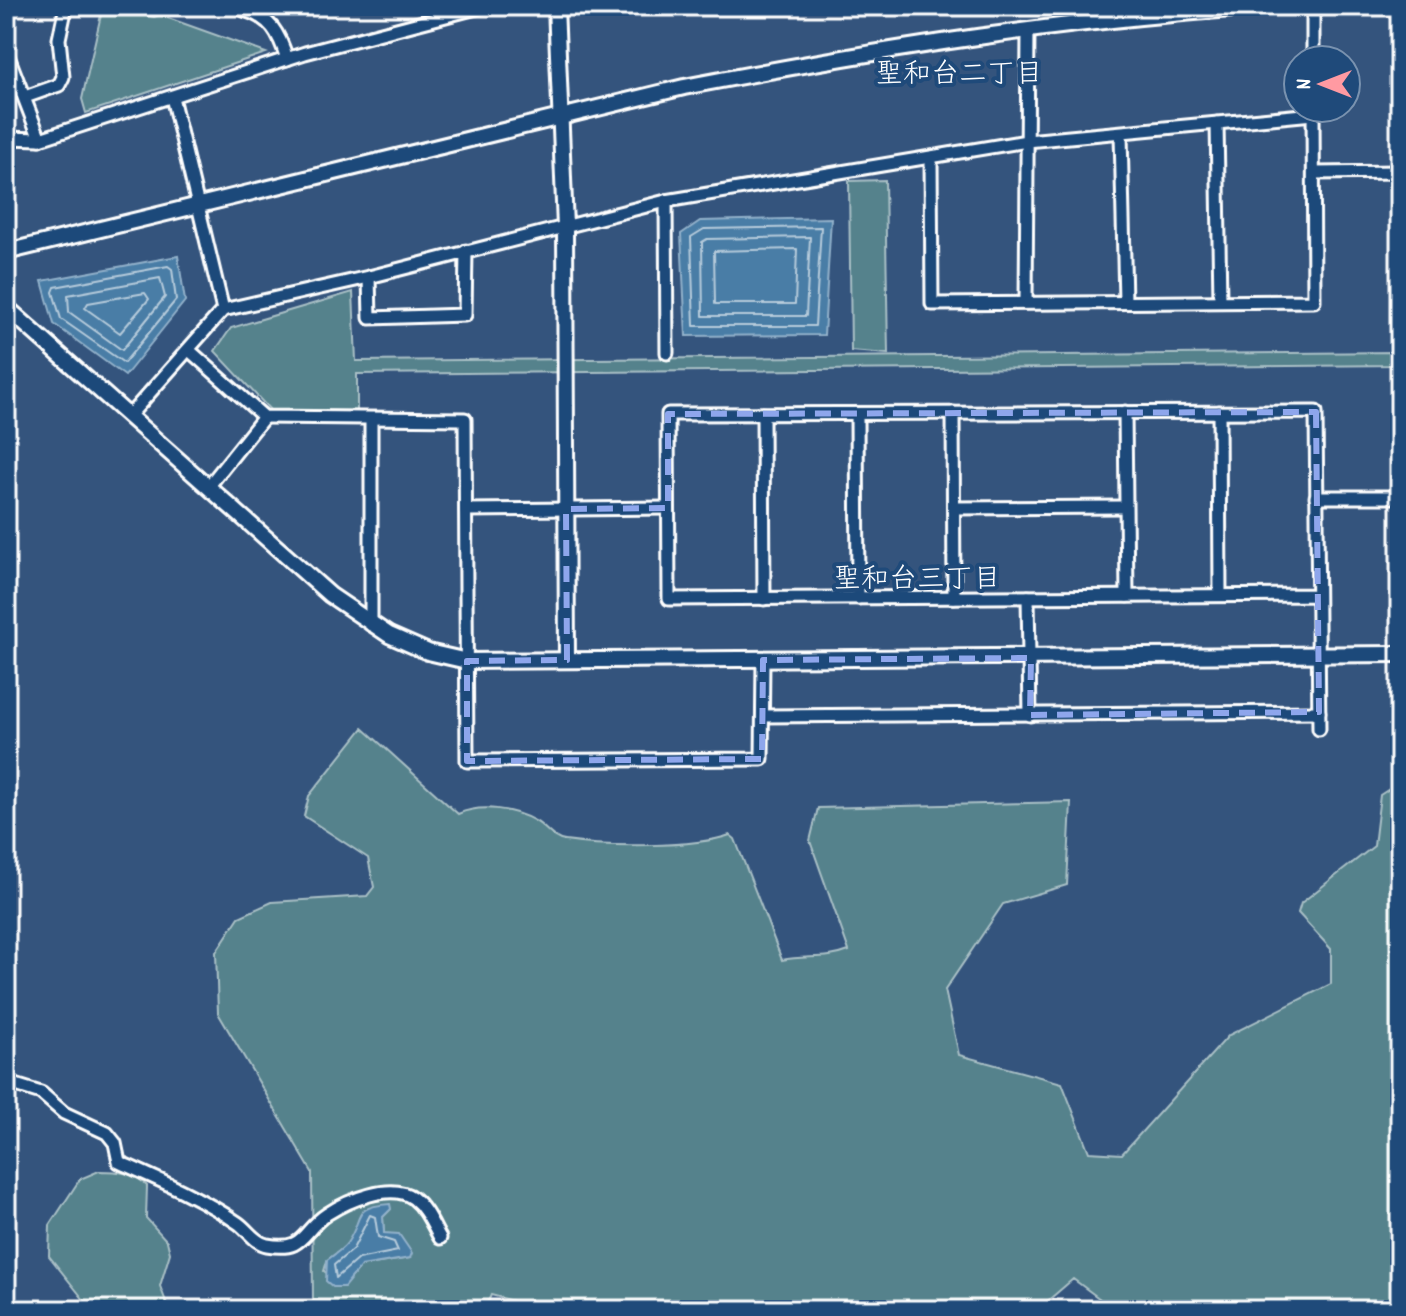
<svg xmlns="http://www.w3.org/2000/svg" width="1406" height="1316" font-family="Dekko,'Klee One',sans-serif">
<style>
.green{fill:#54828c;stroke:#aac0c6;stroke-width:2;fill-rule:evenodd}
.water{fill:#497da6;stroke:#92b1ca;stroke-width:2}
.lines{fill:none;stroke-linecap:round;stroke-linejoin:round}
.shore{stroke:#b6cbdb;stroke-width:2}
.minor-casing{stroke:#fff;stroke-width:17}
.tertiary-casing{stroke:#fff;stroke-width:20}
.minor{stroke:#1f4a7a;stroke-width:11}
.tertiary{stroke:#1f4a7a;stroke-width:14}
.marked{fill:none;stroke:#8ea6ec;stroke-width:6;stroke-dasharray:16 10;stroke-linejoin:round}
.labels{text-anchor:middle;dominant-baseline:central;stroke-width:8;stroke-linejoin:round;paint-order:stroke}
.neighbourhood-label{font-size:28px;fill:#fff;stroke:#1f4a7a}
</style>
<rect width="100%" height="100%" fill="#34547d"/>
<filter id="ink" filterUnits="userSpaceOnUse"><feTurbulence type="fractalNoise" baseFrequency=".0125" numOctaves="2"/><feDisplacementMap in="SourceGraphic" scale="16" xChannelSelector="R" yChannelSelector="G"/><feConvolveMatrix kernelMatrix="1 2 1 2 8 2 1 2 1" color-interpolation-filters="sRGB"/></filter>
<g filter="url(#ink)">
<g class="green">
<polygon points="103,6 154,17 160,15 266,53 86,113 82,99"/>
<polygon points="885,180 888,354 851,351 849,181"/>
<polygon points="353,292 356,361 1400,352 1400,365 357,374 357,415 272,412 215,351 231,328"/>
<path d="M 363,728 L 458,814 C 480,804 513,808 535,821 C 545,826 553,840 565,841 C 605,847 694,848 730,835 L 735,839 L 782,960 C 805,955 827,960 849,951 L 810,841 L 818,808 L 1071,802 L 1067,885 L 1003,904 L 945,990 L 959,1055 L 1062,1083 L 1089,1152 L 1122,1154 L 1229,1035 L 1331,984 L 1331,949 L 1298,913 L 1301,903 L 1374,846 L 1380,795 L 1400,782 L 1400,1310 L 1383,1310 L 1373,1301 L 1345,1310 L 1177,1310 L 1177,1304 L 1161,1310 L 1115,1310 L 1073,1279 L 1037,1310 L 546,1310 L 491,1295 L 484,1310 L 279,1310 L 313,1302 L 312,1172 L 218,1013 L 216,952 L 239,917 L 272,902 L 367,896 L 374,887 L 368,858 L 304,816 L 309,796 ZM 391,1209 L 383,1217 L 384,1233 L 410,1258 L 361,1266 L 344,1286 L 324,1271 L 327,1261 Z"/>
<path d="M 99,1171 C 117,1171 135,1172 147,1186 L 146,1218 L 167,1241 L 170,1253 L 160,1286 L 169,1310 L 84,1310 L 84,1300 L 49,1256 L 50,1225 L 80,1179 Z"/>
</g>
<g class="water">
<polygon points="831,218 824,335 686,336 681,234 700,221"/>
<polygon points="178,256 185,301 125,376 54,324 42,281"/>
<path d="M 390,1204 L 391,1209 L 383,1217 L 384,1233 L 399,1234 L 412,1253 L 410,1258 L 361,1266 L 344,1287 L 333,1287 L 326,1281 L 327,1260 C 333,1255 342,1250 347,1243 C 365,1217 350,1207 390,1204 Z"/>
</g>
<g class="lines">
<g class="shore">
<polygon points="821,227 815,326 694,326 691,237 704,229"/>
<polygon points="810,237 806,316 703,316 702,242 707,239"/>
<polygon points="797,249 795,304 715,304 714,251"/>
<polygon points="168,266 172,269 176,300 124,363 61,319 53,292 55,287"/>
<polygon points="160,278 165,297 122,350 69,312 68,295"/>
<polygon points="145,293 149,299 120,333 85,308 88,303"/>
<polygon points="370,1215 375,1217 378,1237 394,1242 398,1251 358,1259 336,1278 334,1265 353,1249"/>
</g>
<defs>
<g id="minor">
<polyline points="1313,6 1313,60"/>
<path d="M 244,10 C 271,18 279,33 287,59"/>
<polyline points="6,51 40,139"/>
<polyline points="25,97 59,85 63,77 59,39 66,6"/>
<polyline points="172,97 223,310"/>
<polyline points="1217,123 1220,300"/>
<polyline points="1121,134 1125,301"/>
<polyline points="6,138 40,139 305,53 484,6"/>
<polyline points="931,158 932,304 1314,301 1313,109"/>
<polyline points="1314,173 1400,172"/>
<polyline points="666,201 667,353"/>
<polyline points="369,277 370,318 465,315 466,251"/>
<polyline points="1026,302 1028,30"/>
<polyline points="189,350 264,417 465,419 467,761 762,759 763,660"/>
<polyline points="1125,412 1127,596"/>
<polyline points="1219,412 1220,595"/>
<polyline points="953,413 954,597"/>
<polyline points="763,414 764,599"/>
<polyline points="857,414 858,598"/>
<polyline points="128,417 223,310 369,277 666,201 1027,141 1313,114"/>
<polyline points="371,419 371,625"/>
<polyline points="208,487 264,417"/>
<polyline points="1316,497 1400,497"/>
<polyline points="954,508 1125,507"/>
<polyline points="466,510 668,508"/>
<polyline points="1317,595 669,599 668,414 1316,412 1319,729"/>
<polyline points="1028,597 1030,715"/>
<polyline points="763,716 1319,712"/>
<path d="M 6,1082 L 41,1093 L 64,1113 L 107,1133 L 115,1143 L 119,1162 C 159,1180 202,1198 238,1223 C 248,1230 255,1243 267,1245 C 306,1252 301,1231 327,1214 C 347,1201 391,1182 413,1198 C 426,1208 432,1224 440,1238"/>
</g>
<g id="tertiary">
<polyline points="556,6 565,227 567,660"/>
<path d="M 6,252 L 684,87 C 880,49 1077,18 1277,6"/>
<polyline points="6,307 330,595 389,635 428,652 467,661 1400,654"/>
</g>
</defs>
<use href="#minor" class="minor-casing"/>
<use href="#tertiary" class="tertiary-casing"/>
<use href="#minor" class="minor"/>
<use href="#tertiary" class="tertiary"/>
</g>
</g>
<path class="marked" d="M 1316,412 L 1319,712 L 1030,715 L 1031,658 L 763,660 L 762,759 L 467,761 L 467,661 L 567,660 L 566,509 L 668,508 L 668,414 Z"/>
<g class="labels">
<g class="neighbourhood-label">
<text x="959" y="77">聖和台二丁目</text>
<text x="917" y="582">聖和台三丁目</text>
</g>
</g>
<rect width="1406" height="1316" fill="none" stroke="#1f4a7a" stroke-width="32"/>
<rect x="16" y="16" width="1374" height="1284" fill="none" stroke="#fff" stroke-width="3" filter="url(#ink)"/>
<g transform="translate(1322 84) rotate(270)"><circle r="38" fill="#1f4a7a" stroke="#7992af" stroke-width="2"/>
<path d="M0-6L14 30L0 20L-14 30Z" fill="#ff9aa2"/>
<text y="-12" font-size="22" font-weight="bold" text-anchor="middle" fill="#ffffff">N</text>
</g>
</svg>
